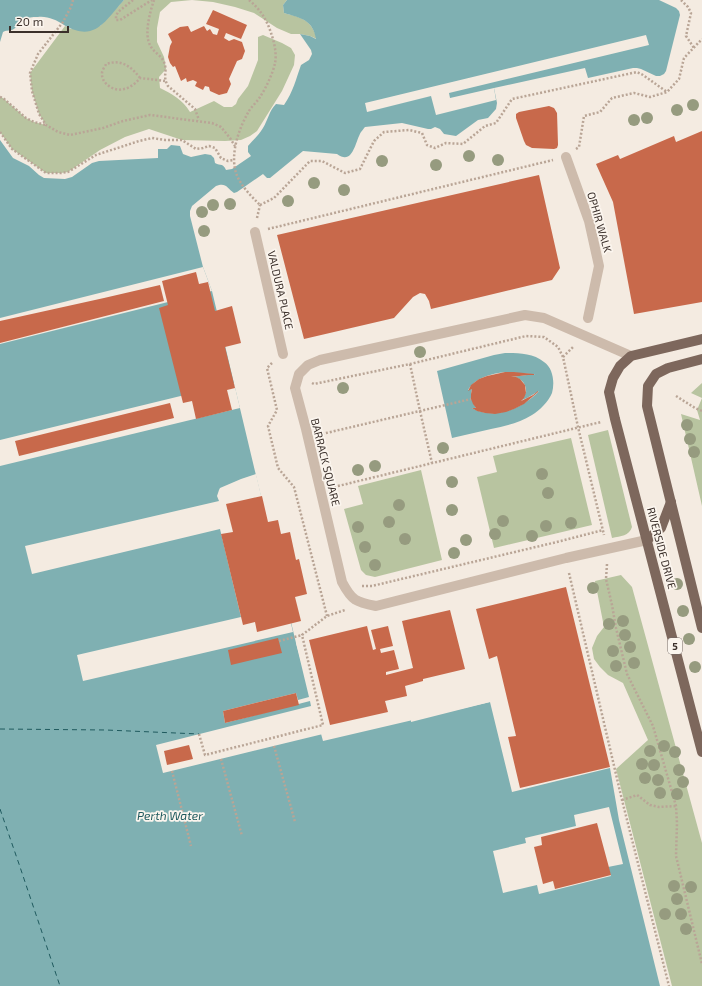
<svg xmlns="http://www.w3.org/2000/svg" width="702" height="986" font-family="'Exo 2',sans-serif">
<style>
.green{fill:#b8c4a0}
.water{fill:#7fb0b2;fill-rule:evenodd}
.pier{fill:#f4ebe1}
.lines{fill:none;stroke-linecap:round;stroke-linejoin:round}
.ferry{stroke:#1f5a5e;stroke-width:1;stroke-dasharray:5 4;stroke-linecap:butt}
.building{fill:#c8694b}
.path{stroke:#b9a596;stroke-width:2.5;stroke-dasharray:2 2;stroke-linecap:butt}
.minor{stroke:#cdbbac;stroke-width:10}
.major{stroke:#7d675c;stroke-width:10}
.tree{fill:#969b7f}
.labels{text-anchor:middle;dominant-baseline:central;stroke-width:3.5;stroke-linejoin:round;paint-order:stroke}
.shield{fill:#fbf5ee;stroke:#756b66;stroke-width:1}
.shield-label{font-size:10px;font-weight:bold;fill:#3b302b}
.street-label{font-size:11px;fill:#3b302b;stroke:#fbf5ee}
.water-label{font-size:12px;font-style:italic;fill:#1f5a5e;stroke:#fbf5ee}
</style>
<rect width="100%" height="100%" fill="#f4ebe1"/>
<g class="green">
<path d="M 124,0 L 287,0 L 283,5 L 284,13 C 302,18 311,19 317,39 L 310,36 L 300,34 L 291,34 L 277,28 L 254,13 L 235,7 L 213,2 L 192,0 L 171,2 L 160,12 L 157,28 L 157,42 L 164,57 L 166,69 L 159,77 L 160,88 C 172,94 183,100 190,112 L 214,101 L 224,107 L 232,107 L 236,104 L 238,99 L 248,86 L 258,60 L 258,37 L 263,35 L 282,43 L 291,48 L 295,55 L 294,65 L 282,91 L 257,131 L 250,136 L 241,140 L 225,141 L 182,140 L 149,129 L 125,137 L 100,150 L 68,172 L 61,173 L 46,173 L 12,149 L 0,132 L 0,97 L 3,98 L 26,118 L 34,122 L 46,125 L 39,114 L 32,91 L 30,73 L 65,26 L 71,29 L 100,26 Z"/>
<polygon points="702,383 702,506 681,414 700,420 697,410 702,398 691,393"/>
<path d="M 608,430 L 632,527 C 629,536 621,536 612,538 L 588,435 Z"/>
<polygon points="571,438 592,525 494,548 477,477 497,472 493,456"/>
<polygon points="421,470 442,560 375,577 366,575 361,570 344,509 363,504 358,486"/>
<polygon points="621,575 632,587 702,843 702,986 672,986 616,769 648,740 623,683 608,675 600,667 594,659 592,648 597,636 604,627 595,581"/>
</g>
<g class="water">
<path d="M 0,0 L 124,0 C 105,21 95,43 64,25 C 56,20 48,16 38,17 C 35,17 29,17 26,19 C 21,21 17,28 12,30 C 8,31 6,30 3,32 L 0,42 Z"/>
<path d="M 287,0 L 659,0 L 676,8 L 679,11 L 680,15 L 666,71 L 664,74 L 660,76 L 656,76 L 641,69 L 637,68 L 633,68 L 588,78 L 585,68 L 494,88 L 497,103 L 496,109 L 488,118 L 478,120 L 456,136 L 444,134 L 440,129 L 435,127 L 431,129 L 428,129 L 402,123 L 365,127 C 364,128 362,131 361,132 C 355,142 353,166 337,154 L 303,151 L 270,178 L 267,178 L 263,174 L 237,192 L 234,193 C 227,188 226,182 216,186 L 192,206 L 190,211 L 190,216 L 203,267 L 212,291 L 296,643 L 323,741 L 490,702 L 512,792 L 610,768 L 619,820 L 660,986 L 0,986 L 0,140 L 13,158 L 29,166 L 39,175 L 44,178 L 65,179 L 72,177 L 92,163 L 99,161 L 158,158 L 158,149 L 167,149 L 171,145 L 180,146 L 183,154 L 191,157 L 205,154 L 211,155 L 214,158 L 215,163 C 221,166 223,163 226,170 L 232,169 L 251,156 L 248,152 L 248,146 C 253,140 259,135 263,128 C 268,120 269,111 276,104 L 284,105 C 293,92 296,79 301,65 L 309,60 L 312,54 L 311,50 L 300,34 L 310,36 L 316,39 C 313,20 301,18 284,13 L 283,5 Z"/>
<path d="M 505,353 C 519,353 533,353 544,362 C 553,368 555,382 552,393 C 549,401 539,411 532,415 C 519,423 505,426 491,429 C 478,432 465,435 452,438 L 437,371 L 494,355 ZM 505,372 L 531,374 L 535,375 L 527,375 L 511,377 C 521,377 527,384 526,393 L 519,401 L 527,398 L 539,391 C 523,408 495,421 472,408 L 476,408 C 472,401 470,397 472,389 L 468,390 C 476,377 491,374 505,372 Z"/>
</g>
<g class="pier">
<polygon points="646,35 649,45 449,93 450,98 494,88 496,100 436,115 431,96 367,112 365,103"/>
<polygon points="203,267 212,291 0,344 0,318"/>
<polygon points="234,383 240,408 0,466 0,440"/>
<polygon points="256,474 293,632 83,681 77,655 241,617 220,529 32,574 25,546 219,501 217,496 219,490 220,488 241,479"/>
<polygon points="296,643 298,643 323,734 163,773 156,745 311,706 310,701 225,723 223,711 296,693 298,700 309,697"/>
<polygon points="489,701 490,702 411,722 411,719"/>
<polygon points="609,807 623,864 608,867 611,876 539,894 537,885 503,893 493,851 526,843 525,838 576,826 574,815"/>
</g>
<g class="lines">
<g class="ferry">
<polyline points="0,729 106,730 199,734"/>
<polyline points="0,809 19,864 60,986"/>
</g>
</g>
<g class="building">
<polygon points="213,10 247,25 241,39 226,33 224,38 229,41 234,39 242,42 245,51 242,59 237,61 229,79 231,84 227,93 219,95 210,91 209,87 205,86 203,90 195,86 197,82 193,80 187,82 186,78 181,81 175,66 173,67 170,63 168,57 170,46 172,42 168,34 180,27 188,26 191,32 204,26 207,31 210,29 213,34 217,35 219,29 206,24"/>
<polygon points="549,106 554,108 557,113 558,145 557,148 554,149 532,148 526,145 524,141 516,118 516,114 519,112"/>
<polygon points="702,131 702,302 634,314 613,202 596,164 618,155 620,159 674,136 676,142"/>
<polygon points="539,175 560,268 552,280 431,309 429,301 425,294 420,293 413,297 394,318 304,339 277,235"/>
<polygon points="196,272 199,284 208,282 215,311 232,306 241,343 225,347 235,388 227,390 232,410 196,419 192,401 183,403 159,308 168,305 162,281"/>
<polygon points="160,285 164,301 0,343 0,321 104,298"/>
<polygon points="505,372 514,372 534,374 534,375 528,375 511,377 516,377 520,379 525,385 526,393 524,398 521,401 533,395 538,391 538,392 524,404 514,409 506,412 495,414 485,413 477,411 472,408 476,408 473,404 471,399 471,394 472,389 468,391 471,385 479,379 487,376"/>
<polygon points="170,403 174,418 19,456 15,441"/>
<polygon points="262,496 268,522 278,520 281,534 290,532 296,560 299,559 307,594 295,597 301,621 257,632 255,622 243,625 221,534 233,532 226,504"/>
<polygon points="566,587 610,767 520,788 508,737 516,736 497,656 489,659 476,609"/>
<polygon points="450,610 465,669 423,679 423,681 405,686 407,696 385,701 388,712 330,725 309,640 367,626 373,650 376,649 371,630 388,626 393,646 380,649 381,653 394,650 399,669 386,672 386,675 413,668 402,621"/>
<polygon points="278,638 282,653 231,665 228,650"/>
<polygon points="296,693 299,705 225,723 223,711"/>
<polygon points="189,745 193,759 167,765 164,751"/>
<polygon points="597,823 611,875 555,889 553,881 543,884 534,847 542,845 541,837"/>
</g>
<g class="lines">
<g class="path">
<polyline points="73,0 71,7 63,22 38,54 30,73 32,91 39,114 46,125 58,132 70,135 103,128 123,121 150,115 212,123 221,127 230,138 235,146"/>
<polyline points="133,0 118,12 116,16 116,20 120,20 152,0"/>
<path d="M 154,0 C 150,12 144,34 150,45 C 153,52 161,55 164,62 C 168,72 162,76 168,86 L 195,109 L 199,120"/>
<path d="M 249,0 C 260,9 267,20 271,33 C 274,41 277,54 275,63 C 273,73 266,88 260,97 C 257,102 252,106 249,111 C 239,128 230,153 236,173 C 240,185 251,196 260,205"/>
<polyline points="681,0 688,7 691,13 686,36 694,48"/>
<path d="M 140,78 C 131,66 121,59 106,64 C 105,67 102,70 102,73 C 101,84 115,92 124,89 C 130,88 136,83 140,78 L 165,81"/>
<polyline points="0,97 3,98 26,118 34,122 46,125"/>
<polyline points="0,132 12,149 46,173 61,173 68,172 96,155 139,141 152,138 165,140 182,140 196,149 203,148 209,146 215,148 221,158 228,161 234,160"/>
<polyline points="576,149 579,147 584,116 600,112 612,98 634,93 650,97 667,92 679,79 684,58 702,39"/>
<polyline points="260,205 274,198 310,161 322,161 345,173 360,169 374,141 384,132 409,130 422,133 427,145 435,148 446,143 463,144 485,126 496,123 512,99 637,72 643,75 667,92"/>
<polyline points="257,218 260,205"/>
<polyline points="268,229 553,160"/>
<polyline points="563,357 574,346"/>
<polyline points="272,363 267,368 277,410 268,426 278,468 294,487 327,616"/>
<polyline points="410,364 420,411 432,463"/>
<polyline points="312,383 314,384 410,364 526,336 544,337 558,347 563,357 578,427 604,535"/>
<polyline points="676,396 695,408 702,411"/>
<polyline points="322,434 471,399"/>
<polyline points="334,487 601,422"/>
<polyline points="607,564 606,579 612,605 616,628 627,674 653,726 676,806 677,823 676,856 702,964"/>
<polyline points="569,573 622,800 669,986"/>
<polyline points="362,586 372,586 561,541 603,530"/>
<polyline points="279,641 302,635"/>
<polyline points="199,734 205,755 323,725 302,635 327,616 345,610"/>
<polyline points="274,746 295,822"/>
<polyline points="221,759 242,836"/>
<polyline points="172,771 191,846"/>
<polyline points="622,800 637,795 650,805 659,807 676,806"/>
</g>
<g class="minor">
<polyline points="566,157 589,221 599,266 588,318"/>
<polyline points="255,232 283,354"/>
<path d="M 631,356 L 544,318 L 525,315 L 320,360 L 308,365 L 299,374 L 295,388 L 306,429 L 342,582 C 352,601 356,602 376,606 L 566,558 L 647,540"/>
</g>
<g class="major">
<polyline points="702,339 631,356 620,366 613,378 609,392 615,419 702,752"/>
<polyline points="702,359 668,368 656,374 648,386 647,406 702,628"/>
<polyline points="647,540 661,528 671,502"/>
</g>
</g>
<g class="tree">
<circle cx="693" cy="105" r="6"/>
<circle cx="677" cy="110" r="6"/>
<circle cx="647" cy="118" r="6"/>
<circle cx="634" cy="120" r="6"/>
<circle cx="469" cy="156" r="6"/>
<circle cx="498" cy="160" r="6"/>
<circle cx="382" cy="161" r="6"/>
<circle cx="436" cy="165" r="6"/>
<circle cx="314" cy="183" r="6"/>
<circle cx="344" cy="190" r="6"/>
<circle cx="288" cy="201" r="6"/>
<circle cx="230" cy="204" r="6"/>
<circle cx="213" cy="205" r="6"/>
<circle cx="202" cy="212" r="6"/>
<circle cx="204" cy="231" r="6"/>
<circle cx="420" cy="352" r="6"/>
<circle cx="343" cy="388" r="6"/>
<circle cx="687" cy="425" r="6"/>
<circle cx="690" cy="439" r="6"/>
<circle cx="443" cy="448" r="6"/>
<circle cx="694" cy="452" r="6"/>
<circle cx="375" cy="466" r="6"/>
<circle cx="358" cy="470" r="6"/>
<circle cx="542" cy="474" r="6"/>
<circle cx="452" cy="482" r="6"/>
<circle cx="548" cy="493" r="6"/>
<circle cx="399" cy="505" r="6"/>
<circle cx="452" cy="510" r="6"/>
<circle cx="503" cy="521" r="6"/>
<circle cx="389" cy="522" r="6"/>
<circle cx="571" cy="523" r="6"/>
<circle cx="546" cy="526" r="6"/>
<circle cx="358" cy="527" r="6"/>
<circle cx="495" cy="534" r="6"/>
<circle cx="532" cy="536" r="6"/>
<circle cx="405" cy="539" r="6"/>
<circle cx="466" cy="540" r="6"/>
<circle cx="365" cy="547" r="6"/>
<circle cx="454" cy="553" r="6"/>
<circle cx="375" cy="565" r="6"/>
<circle cx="677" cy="584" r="6"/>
<circle cx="593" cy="588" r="6"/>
<circle cx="683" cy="611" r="6"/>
<circle cx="623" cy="621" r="6"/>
<circle cx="609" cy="624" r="6"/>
<circle cx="625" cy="635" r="6"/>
<circle cx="689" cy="639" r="6"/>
<circle cx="630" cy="647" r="6"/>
<circle cx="613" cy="651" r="6"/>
<circle cx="634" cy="663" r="6"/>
<circle cx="616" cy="666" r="6"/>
<circle cx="695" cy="667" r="6"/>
<circle cx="664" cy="746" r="6"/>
<circle cx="650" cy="751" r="6"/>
<circle cx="675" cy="752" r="6"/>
<circle cx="642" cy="764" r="6"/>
<circle cx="654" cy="765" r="6"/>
<circle cx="679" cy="770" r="6"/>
<circle cx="645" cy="778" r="6"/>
<circle cx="658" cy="780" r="6"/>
<circle cx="683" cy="782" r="6"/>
<circle cx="660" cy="793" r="6"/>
<circle cx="677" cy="794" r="6"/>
<circle cx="674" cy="886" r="6"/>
<circle cx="691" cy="887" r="6"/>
<circle cx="677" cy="899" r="6"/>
<circle cx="665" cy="914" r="6"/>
<circle cx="681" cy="914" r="6"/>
<circle cx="686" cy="929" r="6"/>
</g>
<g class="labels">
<rect class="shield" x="668" y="638" width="14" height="16" rx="3"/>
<g class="shield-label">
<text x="675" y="646">5</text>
</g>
<g class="street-label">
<text transform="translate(600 222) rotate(74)">OPHIR WALK</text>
<text transform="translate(281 290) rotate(77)">VALDURA PLACE</text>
<text transform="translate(326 462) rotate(76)">BARRACK SQUARE</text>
<text transform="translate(662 548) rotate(75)">RIVERSIDE DRIVE</text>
</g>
<g class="water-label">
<text x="170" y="815">Perth Water</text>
</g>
</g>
<path d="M10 26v6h58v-6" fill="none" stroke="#3b302b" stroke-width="2"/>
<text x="16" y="26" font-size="12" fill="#3b302b" stroke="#fbf5ee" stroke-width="3" paint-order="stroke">20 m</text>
</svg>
